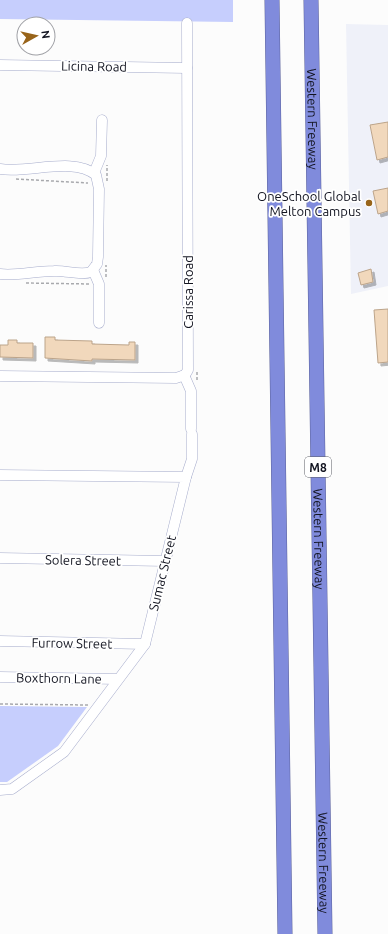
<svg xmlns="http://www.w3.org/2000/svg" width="388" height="934" font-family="Ubuntu,sans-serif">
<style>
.built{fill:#eff1f9}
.green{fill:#c6cefd}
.building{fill:#f1d8bc;stroke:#bca48a;filter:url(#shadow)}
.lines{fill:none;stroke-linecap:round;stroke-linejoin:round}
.minor-casing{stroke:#a6accc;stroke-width:11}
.highway-casing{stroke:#5a619a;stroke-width:15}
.path{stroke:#a8a9ad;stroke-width:1.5;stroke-dasharray:3 2;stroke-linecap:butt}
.minor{stroke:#fff;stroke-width:10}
.highway{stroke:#808bdc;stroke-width:14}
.poi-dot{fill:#98641a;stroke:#fff;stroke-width:1.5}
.labels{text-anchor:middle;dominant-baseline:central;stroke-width:3.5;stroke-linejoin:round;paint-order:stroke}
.shield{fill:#fff;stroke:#595a63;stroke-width:1}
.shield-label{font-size:12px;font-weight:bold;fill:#121420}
.street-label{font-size:13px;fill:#121420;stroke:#fff}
.poi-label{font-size:13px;fill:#121420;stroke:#fff;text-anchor:end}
</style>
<defs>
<filter id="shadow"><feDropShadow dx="3" dy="3" stdDeviation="0" flood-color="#0004"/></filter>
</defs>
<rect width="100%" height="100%" fill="#fcfcfc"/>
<polygon class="built" points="346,24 388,25 388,286 351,294"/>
<g class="green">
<polygon points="0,0 233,0 233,22 0,19"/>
<polygon points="0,706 87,707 58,746 7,782 0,782"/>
</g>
<g class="building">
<polygon points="388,122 388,157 377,160 370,125"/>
<polygon points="388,188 388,211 378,214 373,191"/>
<polygon points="371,269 373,282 361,285 358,273"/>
<polygon points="388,309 388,362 378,363 374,310"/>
<polygon points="45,337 55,337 55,340 92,341 92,344 129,345 129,342 135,342 135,360 92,359 92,361 45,358"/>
<polygon points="8,340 17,340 17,343 33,343 33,358 0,357 0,345 8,345"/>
</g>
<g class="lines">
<defs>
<g id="minor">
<polyline points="0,65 187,68"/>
<path d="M 0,169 C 28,174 73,156 96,175 L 99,189 L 98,257 L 97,264 L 91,272 C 80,276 66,270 54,271 C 35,271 18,276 0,274"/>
<polyline points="94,173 101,156 102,120"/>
<polyline points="93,270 99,284 99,323"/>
<polyline points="184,375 191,391 191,429"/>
<polyline points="0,376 176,378 185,375 188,370 187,23"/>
<polyline points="0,475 186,477 145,644 64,752 12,789 0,790"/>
<polyline points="186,477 192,459 192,434"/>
<polyline points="0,558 165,561"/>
<polyline points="0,641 145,644"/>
<polyline points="0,677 118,679"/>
</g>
<g id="highway">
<polyline points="272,0 285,934"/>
<path id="s1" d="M 311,0 L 325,934"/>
</g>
</defs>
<use href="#minor" class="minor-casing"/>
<use href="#highway" class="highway-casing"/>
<g class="path">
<polyline points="16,179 88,183"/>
<polyline points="107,181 107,165"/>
<polyline points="106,277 106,265"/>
<polyline points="26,283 90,284"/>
<polyline points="197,372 197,382"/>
<polyline points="0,704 89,705"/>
</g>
<use href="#minor" class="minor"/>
<use href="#highway" class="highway"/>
</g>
<circle class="poi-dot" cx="369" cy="203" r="4"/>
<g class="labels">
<rect class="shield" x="305" y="457" width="26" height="20" rx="3"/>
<g class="shield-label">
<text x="318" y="467">M8</text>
</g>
<g class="street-label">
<text transform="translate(94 66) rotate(1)">Licina Road</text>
<text stroke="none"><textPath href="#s1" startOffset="119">Western Freeway</textPath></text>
<text transform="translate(188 292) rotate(-90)">Carissa Road</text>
<text stroke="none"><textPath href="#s1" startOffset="539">Western Freeway</textPath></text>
<text transform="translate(83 560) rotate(1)">Solera Street</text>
<text transform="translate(162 573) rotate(-76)">Sumac Street</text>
<text transform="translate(72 643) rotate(1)">Furrow Street</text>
<text transform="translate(59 678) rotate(1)">Boxthorn Lane</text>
<text stroke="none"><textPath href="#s1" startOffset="863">Western Freeway</textPath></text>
</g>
<g class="poi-label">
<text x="361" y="196">OneSchool Global<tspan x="361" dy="15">Melton Campus</tspan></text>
</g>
</g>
<g transform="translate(36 36) rotate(82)"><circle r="19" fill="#ffffff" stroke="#a0a1a6"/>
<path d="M0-3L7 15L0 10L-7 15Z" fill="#98641a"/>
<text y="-6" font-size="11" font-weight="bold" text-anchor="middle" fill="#121420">N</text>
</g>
</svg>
